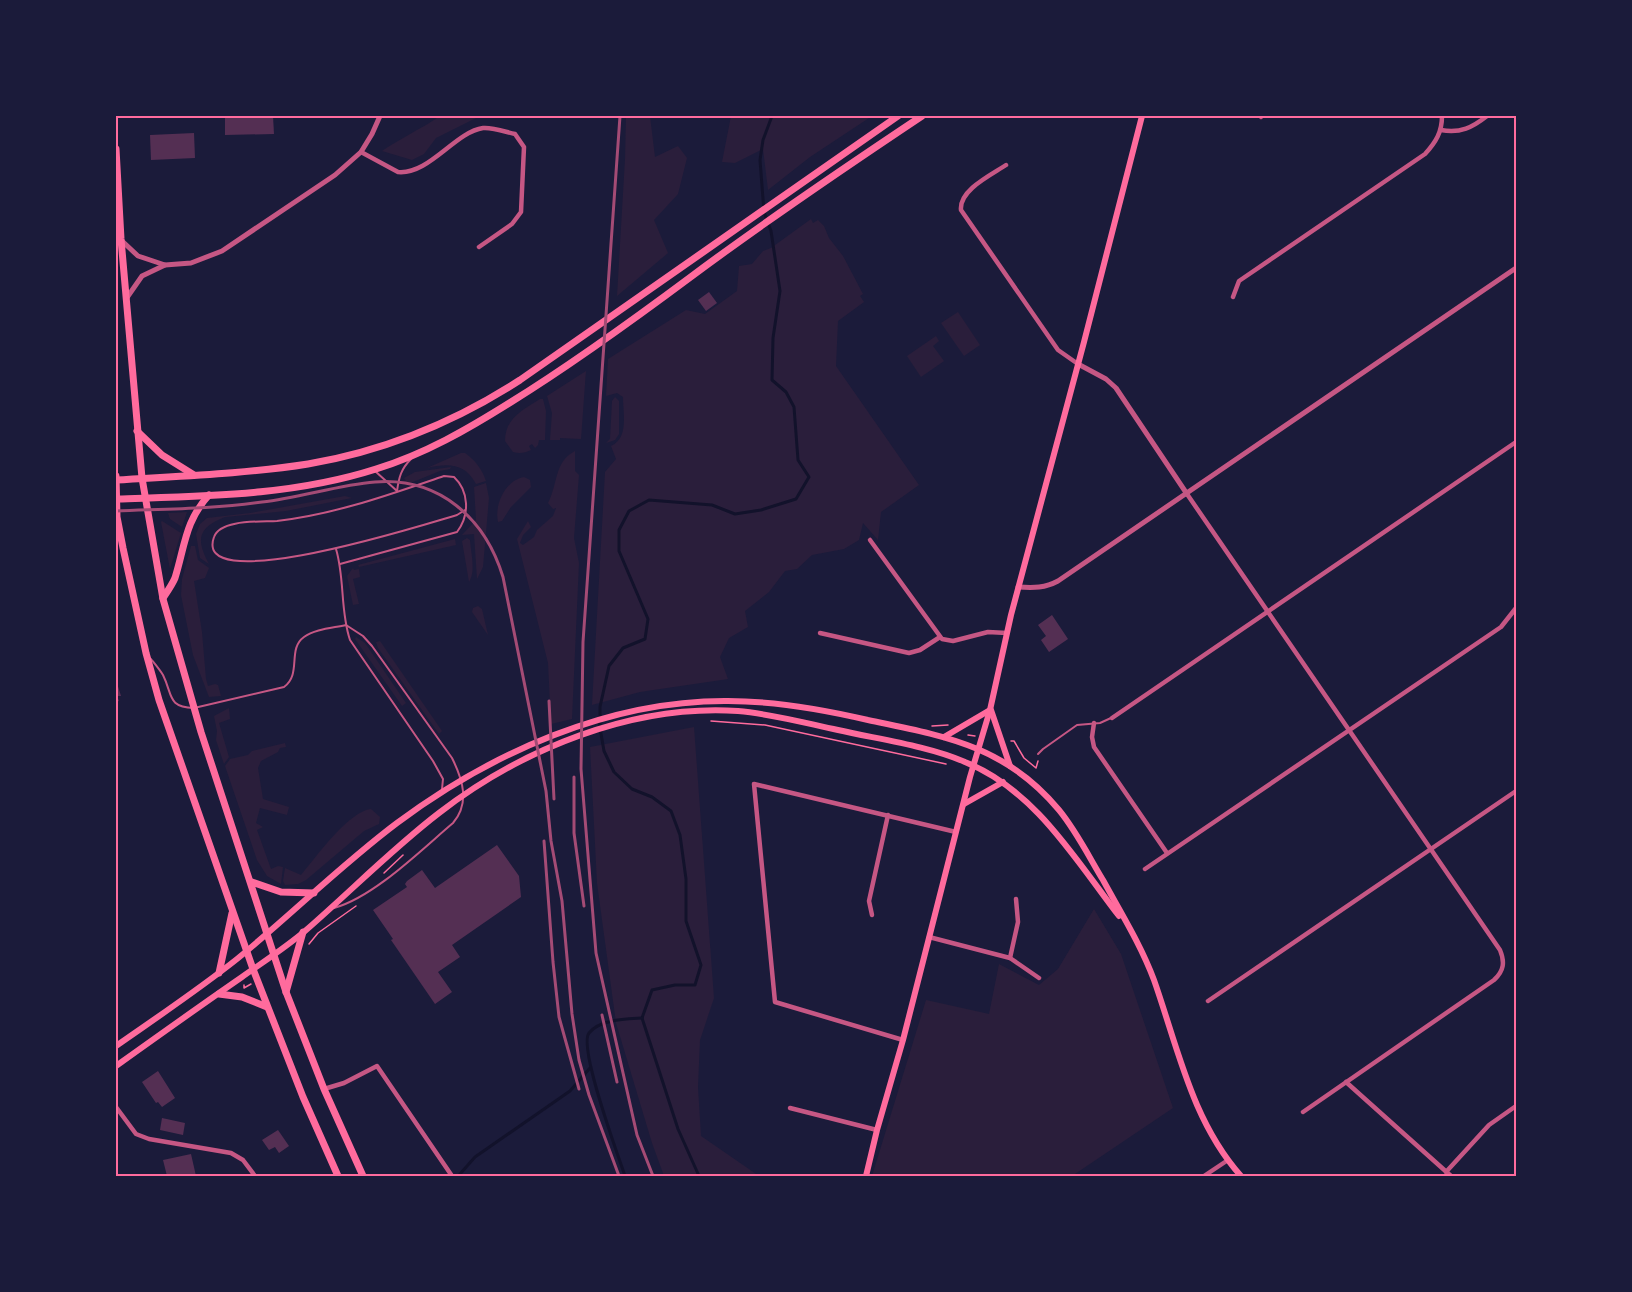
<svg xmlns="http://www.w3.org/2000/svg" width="1632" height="1292" font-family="'Exo 2',sans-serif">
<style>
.green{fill:#2a1e3b}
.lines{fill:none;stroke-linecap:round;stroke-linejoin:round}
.stream{stroke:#12122b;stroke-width:3}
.building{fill:#542f53}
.path{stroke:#ff6b9d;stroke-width:1.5}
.service{stroke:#c65784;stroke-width:2}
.minor{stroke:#c65784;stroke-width:4.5}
.tertiary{stroke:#c65784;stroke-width:5}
.secondary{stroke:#ff6b9d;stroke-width:6}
.primary{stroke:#ff6b9d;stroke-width:7}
.rail{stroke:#a44b75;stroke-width:3}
.neatline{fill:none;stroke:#ff6b9d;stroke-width:2}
</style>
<rect width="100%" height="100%" fill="#1b1b3a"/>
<g class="green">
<path d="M 440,116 L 480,116 L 436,138 L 424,154 L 412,160 L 382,151 C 401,138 421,129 440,116 Z"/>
<polygon points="626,116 650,116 655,157 678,146 687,158 678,194 654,220 668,253 617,296 625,159"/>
<polygon points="731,116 872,116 810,157 768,190 763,149 735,163 722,162"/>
<path d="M 811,219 L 813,223 L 818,220 L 824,226 L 829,238 L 843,256 L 863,294 L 860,296 L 864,302 L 838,321 L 836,366 L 919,485 L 881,512 L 878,540 L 863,523 L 859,540 L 844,549 L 812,555 L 797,569 L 785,571 L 769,592 L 745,611 L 748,627 L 729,638 L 720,657 L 728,679 L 640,692 L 592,705 L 605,472 L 616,459 L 611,446 C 629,438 623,414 623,397 L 617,393 L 606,396 L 608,359 L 686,310 L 705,314 L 737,291 L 739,266 L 752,264 L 763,251 L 771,248 Z"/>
<polygon points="958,312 980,345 964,356 941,323"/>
<polygon points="936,336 939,341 933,346 944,361 921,377 907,356"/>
<polygon points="586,371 581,439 560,438 560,440 550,440 552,413 547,396"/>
<polygon points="615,397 619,401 619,434 615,440 606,443 610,439 612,401"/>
<path d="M 540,399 L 543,399 L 546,411 L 545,440 L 539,440 L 538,445 L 535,448 L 532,444 L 529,446 L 531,450 C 525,453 520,454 513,452 L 505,441 C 505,418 523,410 540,399 Z"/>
<path d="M 575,451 L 575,471 L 579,475 L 574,538 L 579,563 L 572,719 L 551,724 L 548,663 L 517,539 L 528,521 L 531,527 L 523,535 L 520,543 L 523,545 L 534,537 L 537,530 L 553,516 L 556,508 L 553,509 L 548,503 C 558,484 554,462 575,451 Z"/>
<path d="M 461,453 L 465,453 C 475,460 482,469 486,481 L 476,484 C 465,463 448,463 427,468 Z"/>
<polygon points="451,467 450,469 440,471 408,484 404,478 415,472"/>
<path d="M 524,477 L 530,480 L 531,487 L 511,507 L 502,521 L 498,522 C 494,504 506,480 524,477 Z"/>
<polygon points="486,483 489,498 483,567 477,579 474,534 462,535 476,520 474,487"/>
<path d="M 345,496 L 352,498 L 286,511 L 225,517 C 197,528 196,540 209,564 L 200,558 L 196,534 L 200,524 L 207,518 L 250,513 Z"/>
<polygon points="187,512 182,527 170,519 168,513"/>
<polygon points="162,521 181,533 170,569 161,522"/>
<path d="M 467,538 L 470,540 C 471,553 476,572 469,582 L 462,541 Z"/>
<polygon points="455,539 456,545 359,567 358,565"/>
<polygon points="191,546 195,546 198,560 209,568 205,578 194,581 202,632 206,679 208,686 215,684 218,685 221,696 209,697 193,655 181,595 182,579"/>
<polygon points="353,568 354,570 359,569 360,577 353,579 359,604 353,605 347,576"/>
<polygon points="478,606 482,609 488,635 472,612 473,608"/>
<polygon points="356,637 365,643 406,703 402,706 355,639"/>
<polygon points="380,641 442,731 439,734 378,648 376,642"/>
<polygon points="229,708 230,719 219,723 229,757 224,764 216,740 217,731 214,716"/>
<polygon points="694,727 714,998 700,1040 698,1087 701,1136 759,1176 664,1176 652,1143 616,1023 597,883 590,747"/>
<polygon points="285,743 286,747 280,748 278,752 261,761 258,768 263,799 289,807 287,815 260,808 256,823 263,827 257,830 271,869 278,866 283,867 281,884 267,876 257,860 225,766 230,759 248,755 252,751"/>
<path d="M 371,809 L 380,817 L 379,824 L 364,831 L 306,880 L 298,884 L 285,885 L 283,881 L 285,868 L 301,875 C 316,857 349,811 371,809 Z"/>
<polygon points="1094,909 1121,954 1173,1108 1072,1176 872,1176 926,1000 989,1014 999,964 1039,985 1058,969"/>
</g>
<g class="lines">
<g class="stream">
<polyline points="642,1018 652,990 675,985 695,985 701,965 686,921 686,879 680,835 671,811 652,797 632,789 614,772 604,751 600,728 600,707 609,666 623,648 645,639 648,619 619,551 619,530 629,511 649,500 712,505 735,514 761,510 796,499 809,477 798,460 794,407 786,392 772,380 773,338 780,291 771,231 764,212 760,160 763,140 772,116"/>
<polyline points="642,1018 678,1129 699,1176"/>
<polyline points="460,1174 475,1157 570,1091 590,1068"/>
<path d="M 625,1176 C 618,1155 578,1047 589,1033 C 600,1019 626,1019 642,1018"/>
</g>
</g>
<g class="building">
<polygon points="225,116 273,116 274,134 225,135"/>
<polygon points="194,133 195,158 151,160 150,135"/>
<polygon points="709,292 717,303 706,311 698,300"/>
<polygon points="1052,615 1068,639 1049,652 1041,640 1046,636 1038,625"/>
<polygon points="116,680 121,696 117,696 119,701 116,702"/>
<polygon points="497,845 519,876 521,897 452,945 460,957 438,972 452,992 435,1004 391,940 393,939 373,910 407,887 405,884 407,881 422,870 435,888"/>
<polygon points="158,1071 175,1098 162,1107 158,1102 156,1103 142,1082"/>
<polygon points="162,1118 185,1123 183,1135 160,1130"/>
<polygon points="278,1130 289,1146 279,1153 275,1147 269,1150 262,1140"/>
<polygon points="191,1154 196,1176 167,1176 163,1160"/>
</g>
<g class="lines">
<g class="path">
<polyline points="711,721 765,725 946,764"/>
<polyline points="932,726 948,725"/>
<polyline points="968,735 975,736"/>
<polyline points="1011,741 1014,741 1024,758 1036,768 1038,761"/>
<polyline points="384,873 403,855"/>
<polyline points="309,944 318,933 356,906"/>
<polyline points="244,985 244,988 251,984"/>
</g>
<g class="service">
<polyline points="375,471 397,491"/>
<path d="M 397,491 C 399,477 401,469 411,459"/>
<path d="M 336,549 C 345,579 340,611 350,640 L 433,761 L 443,779 L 442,789"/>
<path d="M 340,564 L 457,532 C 470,515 469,491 454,477 L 444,476 C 388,495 336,514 277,521 C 261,522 220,519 214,537 C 191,600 435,521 457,515 L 465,510"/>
<path d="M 151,659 C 155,664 160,670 163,675 C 173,695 167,707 194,708 L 284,687 C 302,674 287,649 304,637 C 315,629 333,628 346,625 L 363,636 L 372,646 L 452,758 C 463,780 470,803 453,823 C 421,850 374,897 334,908"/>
<polyline points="1038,754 1043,749 1077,725 1100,723 1111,718"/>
</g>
<g class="minor">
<polyline points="1261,117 1262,116"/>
<path d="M 1441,130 C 1460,134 1473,127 1487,116"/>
<path d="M 361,152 L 398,172 C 429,175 455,132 483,128 C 492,127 506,132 515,134 L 524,147 L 521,212 L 512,224 L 479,247"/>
<path d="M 1006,165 C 991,175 959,190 961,210 L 1058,350 L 1078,364"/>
<path d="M 1233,297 L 1239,281 L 1425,154 C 1436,142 1442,132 1442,116"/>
<path d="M 1187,494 L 1500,950 C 1505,962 1504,971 1494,980 L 1303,1112"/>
<polyline points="870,540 942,639 953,641 988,632 1007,633"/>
<polyline points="820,633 909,653 920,650 940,637"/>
<polyline points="1112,718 1516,442"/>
<polyline points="1094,723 1092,737 1094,747 1167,853"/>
<polyline points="1145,869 1501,627 1516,608"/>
<polyline points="872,915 869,901 888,815"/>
<polyline points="929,937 1010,958 1039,978"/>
<polyline points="1010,958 1018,922 1016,899"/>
<polyline points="1208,1001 1516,791"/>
<polyline points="903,1040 775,1002 754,784 956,832"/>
<polyline points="1346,1082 1451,1176"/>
<polyline points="324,1089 344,1083 377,1066 452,1176"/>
<polyline points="116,1107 136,1134 149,1139 231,1153 243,1160 255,1176"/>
<polyline points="790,1108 877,1130"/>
<polyline points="1446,1172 1489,1125 1516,1106"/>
<polyline points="1204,1176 1228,1160"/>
</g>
<g class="tertiary">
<polyline points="121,240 138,256 165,265"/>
<polyline points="126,299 142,276 165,265 191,263 222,251 335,175 361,152 372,134 380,116"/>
<polyline points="1078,364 1106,379 1116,388 1187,494"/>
<path d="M 1018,587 C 1034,588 1045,588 1058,581 L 1516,268"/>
</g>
<g class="secondary">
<polyline points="991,710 1010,766"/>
<polyline points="944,737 990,710"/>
<polyline points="964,804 1003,782"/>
<path d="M 116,1046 C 156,1018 198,990 237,959 C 291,915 341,865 397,823 C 491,753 609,700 728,701 C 776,701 821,709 868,720 C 945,736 1006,746 1059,810 C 1077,832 1089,857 1103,880 C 1121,913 1141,945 1154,980 C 1178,1048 1192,1121 1241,1176"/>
<path d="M 116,1066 C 158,1036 200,1006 242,977 C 263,962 285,948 305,931 C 350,892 392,849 439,813 C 522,749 632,704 738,711 C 772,714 805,723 838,730 C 877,739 929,746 965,762 C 1035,790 1075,859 1119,916"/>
<polyline points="866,1176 877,1130 903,1040 970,777 990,710 1011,615 1084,342 1142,116"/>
</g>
<g class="primary">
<polyline points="116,149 121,239 142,478 163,599 201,732 286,992 324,1089 363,1176"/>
<polyline points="137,431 162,455 194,475"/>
<polyline points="116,476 117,517 123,548 146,653 159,700 253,969 303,1097 338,1176"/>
<path d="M 116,480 C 179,476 245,474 308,464 C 384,451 455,422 520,380 L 898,116"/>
<path d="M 117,499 C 204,496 292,496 376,469 C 425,454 468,429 511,402 C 574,363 633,320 692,276 C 767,220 844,168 922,116"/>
<path d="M 163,598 C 167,592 172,585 175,578 C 185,546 185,521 209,495"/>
<polyline points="252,882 281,892 314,893"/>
<polyline points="219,973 232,913"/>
<polyline points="286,992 303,932"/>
<polyline points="219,994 242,997 267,1007"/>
</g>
<g class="rail">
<polyline points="620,116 583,642 581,769 596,953 637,1135 653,1176"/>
<path d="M 116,511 C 164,509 214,509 262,502 C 300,498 337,485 375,482 C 439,477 485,518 503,577 L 546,791 L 551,841 L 562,901 L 572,1014 L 579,1060 L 589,1095 L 619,1176"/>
<polyline points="549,701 554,799"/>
<polyline points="574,777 574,833 584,906"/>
<polyline points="544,841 553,962 559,1017 579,1089"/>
<polyline points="602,1015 617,1082"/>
</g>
</g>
<rect width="1632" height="1292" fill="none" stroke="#1b1b3a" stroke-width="234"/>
<rect x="117" y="117" width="1398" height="1058" class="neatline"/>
</svg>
